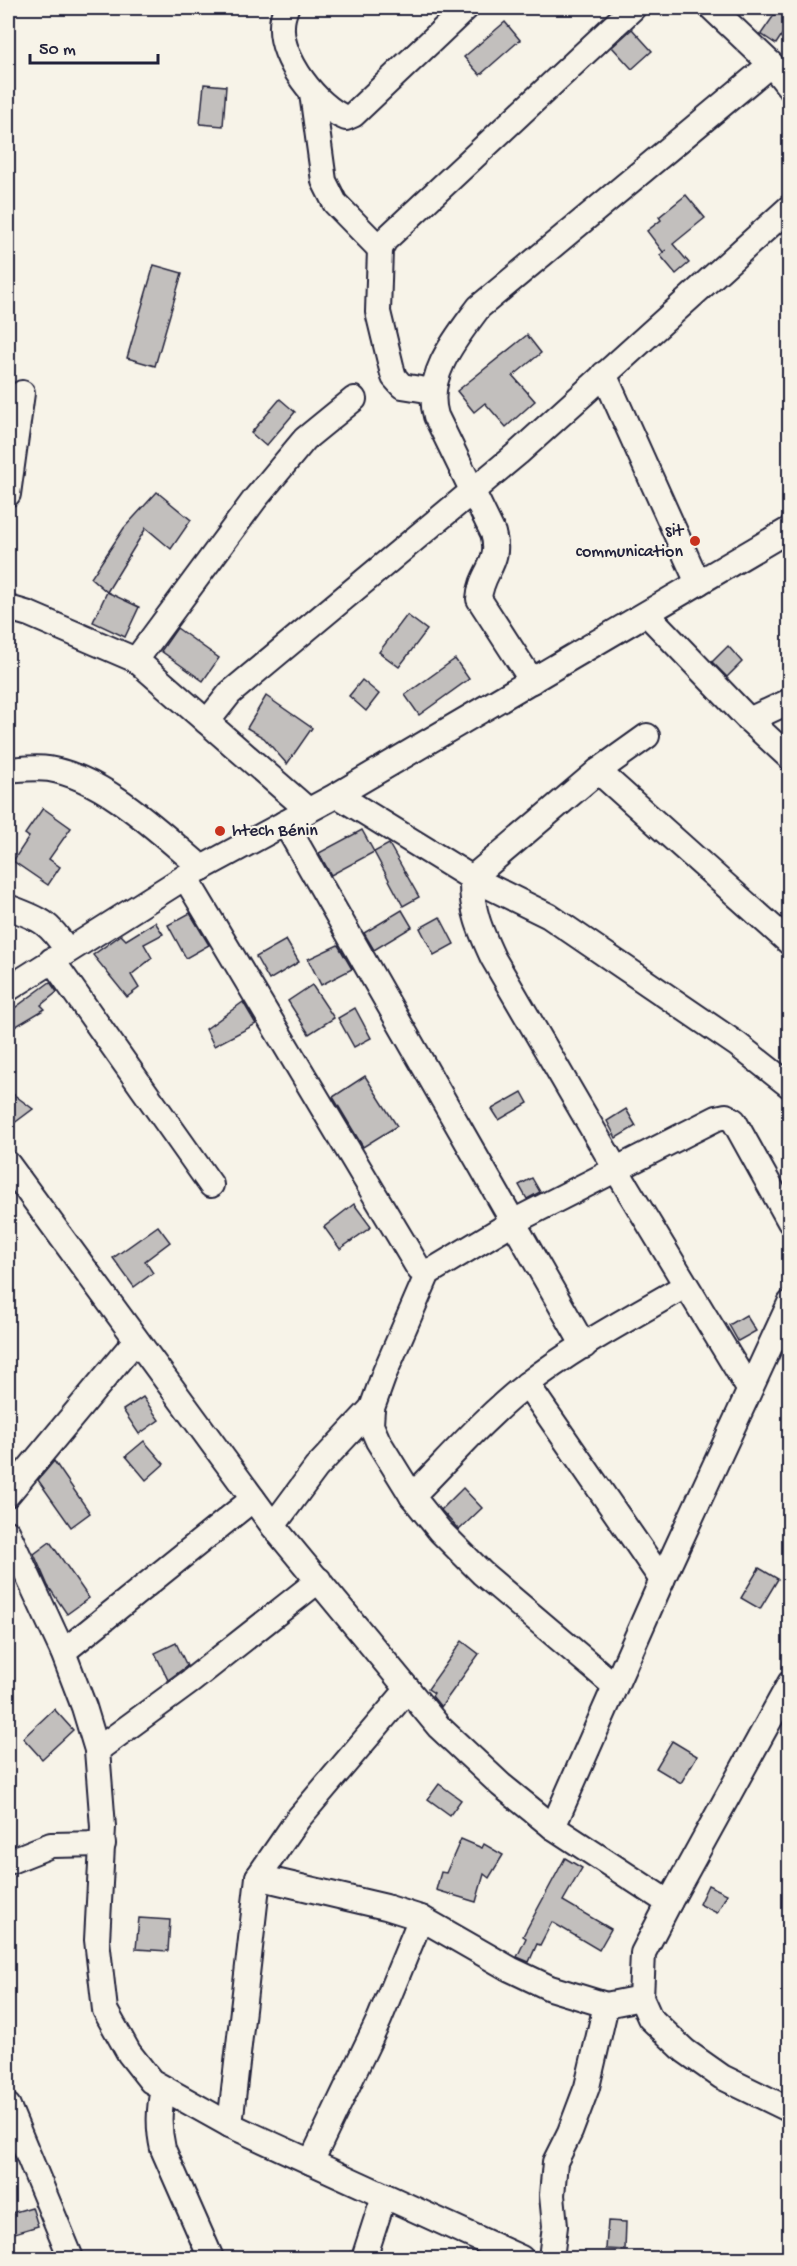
<svg xmlns="http://www.w3.org/2000/svg" width="797" height="2266" font-family="'Gochi Hand',sans-serif">
<style>
.building{fill:#c2bfbd;stroke:#22223b;stroke-width:1.5}
.lines{fill:none;stroke-linecap:round;stroke-linejoin:round}
.minor-casing{stroke:#22223b;stroke-width:28}
.minor{stroke:#f7f3e8;stroke-width:24}
.poi-dot{fill:#c8321e;stroke:#f7f3e8;stroke-width:2}
.labels{text-anchor:middle;dominant-baseline:central;stroke-width:4.5;stroke-linejoin:round;paint-order:stroke}
.poi-label{font-size:18px;fill:#22223b;stroke:#f7f3e8;text-anchor:end}
</style>
<rect width="100%" height="100%" fill="#f7f3e8"/>
<filter id="ink" filterUnits="userSpaceOnUse"><feTurbulence type="fractalNoise" baseFrequency=".0167" numOctaves="2"/><feDisplacementMap in="SourceGraphic" scale="12" xChannelSelector="R" yChannelSelector="G"/><feConvolveMatrix kernelMatrix="1 2 1 2 8 2 1 2 1" color-interpolation-filters="sRGB"/></filter>
<g filter="url(#ink)">
<g class="building">
<polygon points="779,8 789,8 789,24 776,44 761,34"/>
<polygon points="505,22 520,40 480,75 464,57"/>
<polygon points="632,29 652,51 632,69 612,47"/>
<polygon points="204,84 226,86 223,126 200,124"/>
<polygon points="686,195 705,218 673,244 689,263 676,274 660,255 666,250 663,252 647,231 661,220 659,217"/>
<polygon points="154,265 182,273 155,366 127,358"/>
<polygon points="527,335 541,353 513,376 535,401 506,427 485,403 474,412 457,391"/>
<polygon points="280,399 295,412 266,446 251,433"/>
<polygon points="157,492 191,520 171,549 146,528 107,592 91,578 124,528"/>
<polygon points="107,592 139,607 125,637 93,622"/>
<polygon points="407,615 427,630 399,667 379,652"/>
<polygon points="177,628 219,658 203,681 161,651"/>
<polygon points="728,646 742,662 727,677 712,662"/>
<polygon points="455,659 469,679 419,715 405,695"/>
<polygon points="362,680 379,694 366,711 349,696"/>
<polygon points="266,696 312,728 287,764 264,738 247,728"/>
<polygon points="43,808 71,828 49,859 60,867 48,885 13,861 29,837 25,834"/>
<polygon points="362,830 374,852 331,875 319,853"/>
<polygon points="389,844 419,897 403,906 374,852"/>
<polygon points="402,910 412,927 374,950 364,933"/>
<polygon points="190,913 209,945 186,958 168,925"/>
<polygon points="440,917 454,944 434,955 420,928"/>
<polygon points="155,922 163,934 144,944 152,958 131,975 139,988 127,997 93,955 121,935 126,940"/>
<polygon points="286,940 299,962 269,980 256,957"/>
<polygon points="338,945 352,969 321,985 308,959"/>
<polygon points="50,982 57,992 41,1005 45,1009 8,1031 8,1013"/>
<polygon points="312,985 334,1018 309,1034 288,1001"/>
<polygon points="243,1002 256,1024 214,1046 206,1029"/>
<polygon points="355,1008 371,1038 354,1047 338,1018"/>
<polygon points="365,1076 397,1126 363,1147 333,1097"/>
<polygon points="522,1092 528,1103 499,1120 492,1109"/>
<polygon points="13,1094 33,1109 13,1124 8,1117 8,1110 13,1106"/>
<polygon points="626,1109 636,1126 616,1138 607,1121"/>
<polygon points="532,1178 540,1192 527,1199 519,1185"/>
<polygon points="354,1204 371,1227 340,1249 324,1227"/>
<polygon points="158,1226 170,1242 145,1261 153,1273 134,1287 113,1258"/>
<polygon points="746,1315 756,1331 738,1341 729,1325"/>
<polygon points="143,1397 159,1420 139,1434 123,1410"/>
<polygon points="144,1441 164,1464 146,1480 126,1456"/>
<polygon points="54,1461 90,1513 71,1527 38,1480"/>
<polygon points="463,1488 482,1508 459,1530 441,1510"/>
<polygon points="50,1542 89,1598 67,1614 48,1586 34,1554"/>
<polygon points="759,1568 778,1579 760,1609 741,1598"/>
<polygon points="462,1641 479,1654 441,1707 432,1696 434,1693 428,1689"/>
<polygon points="176,1643 187,1666 168,1680 155,1653"/>
<polygon points="54,1709 73,1730 42,1759 23,1738"/>
<polygon points="672,1741 697,1756 681,1783 656,1768"/>
<polygon points="439,1784 461,1800 450,1815 428,1799"/>
<polygon points="461,1839 482,1848 484,1844 503,1855 489,1878 484,1874 476,1902 436,1890 441,1872 446,1873"/>
<polygon points="565,1858 582,1868 563,1901 611,1929 599,1950 552,1922 540,1945 537,1944 529,1962 517,1957 526,1938 523,1936"/>
<polygon points="708,1885 727,1894 717,1913 699,1904"/>
<polygon points="139,1918 170,1920 168,1951 136,1949"/>
<polygon points="32,2207 38,2226 8,2235 8,2214"/>
<polygon points="608,2221 626,2222 625,2250 606,2249"/>
</g>
<g class="lines">
<defs>
<g id="minor">
<path d="M 286,8 C 284,13 282,20 282,26 C 280,58 317,107 346,118 L 353,115 L 466,8"/>
<polyline points="712,8 771,64 790,88"/>
<polyline points="312,93 324,181 335,203 380,249"/>
<polyline points="604,374 698,583"/>
<polyline points="433,391 402,386 394,377 392,370 378,312 380,249 385,240 633,8"/>
<polyline points="8,494 22,393"/>
<polyline points="8,610 12,609 29,614 136,660"/>
<polyline points="647,614 749,720 790,758"/>
<path d="M 532,681 L 479,599 C 481,570 502,564 493,533 L 436,416 C 424,376 456,338 479,307 L 771,64"/>
<polyline points="749,720 790,701"/>
<polyline points="207,722 136,660 255,499 305,439 354,399"/>
<path d="M 647,736 L 598,771 L 472,878 C 471,910 480,930 493,958 L 617,1171 L 749,1389"/>
<path d="M 8,770 C 21,769 36,767 49,769 C 105,778 159,832 202,868"/>
<polyline points="598,771 790,943"/>
<polyline points="337,795 472,878 549,916 738,1045 790,1086"/>
<polyline points="308,810 207,722 230,693 518,453 790,207"/>
<polyline points="285,823 584,1346"/>
<polyline points="185,877 419,1269 428,1273"/>
<path d="M 8,907 C 40,919 48,921 67,950"/>
<polyline points="52,960 211,1185"/>
<polyline points="8,989 185,877 337,795 790,529"/>
<polyline points="8,1164 273,1526 439,1727 501,1785 553,1827 669,1903"/>
<polyline points="527,1384 662,1580"/>
<polyline points="8,1494 136,1340"/>
<path d="M 412,1496 C 449,1459 484,1418 526,1385 C 574,1347 632,1317 685,1286"/>
<polyline points="273,1526 316,1468 372,1408"/>
<polyline points="8,1533 63,1652 84,1707 97,1750 103,1827 97,1940 105,2010 129,2053 151,2081 230,2125 521,2258"/>
<polyline points="63,1652 253,1499"/>
<polyline points="790,1683 669,1903 643,1953 641,1998 650,2018 685,2051 722,2077 790,2110"/>
<polyline points="615,1686 482,1573 440,1531 412,1496 378,1441 371,1425 372,1408 385,1372 428,1273 513,1222 717,1118 726,1116 734,1121 790,1222"/>
<polyline points="97,1750 191,1681 319,1580"/>
<polyline points="553,1827 662,1580 790,1303"/>
<polyline points="8,1862 51,1845 103,1844"/>
<polyline points="258,1877 386,1907 421,1918 510,1969 550,1988 606,2005 641,1998"/>
<path d="M 163,2088 C 159,2110 158,2127 163,2149 L 211,2258"/>
<polyline points="8,2106 71,2258"/>
<polyline points="230,2125 258,1877 298,1819 408,1689"/>
<polyline points="311,2162 379,2020 421,1918"/>
<polyline points="364,2258 384,2196"/>
<polyline points="551,2258 555,2226 552,2195 555,2162 570,2132 587,2087 606,2005"/>
</g>
</defs>
<use href="#minor" class="minor-casing"/>
<use href="#minor" class="minor"/>
</g>
</g>
<g class="poi-dot">
<circle cx="695" cy="541" r="6"/>
<circle cx="220" cy="831" r="6"/>
</g>
<g class="labels">
<g class="poi-label">
<text x="683" y="531">sit<tspan x="683" dy="21">communication</tspan></text>
<text x="232" y="831" text-anchor="start">htech Bénin</text>
</g>
</g>
<rect width="797" height="2266" fill="none" stroke="#f7f3e8" stroke-width="30"/>
<rect x="15" y="15" width="767" height="2236" fill="none" stroke="#22223b" stroke-width="2" filter="url(#ink)"/>
<path d="M30 54v9h128v-9" fill="none" stroke="#22223b" stroke-width="3"/>
<text x="39" y="54" font-size="18" fill="#22223b" stroke="#f7f3e8" stroke-width="4.5" paint-order="stroke">50 m</text>
</svg>
